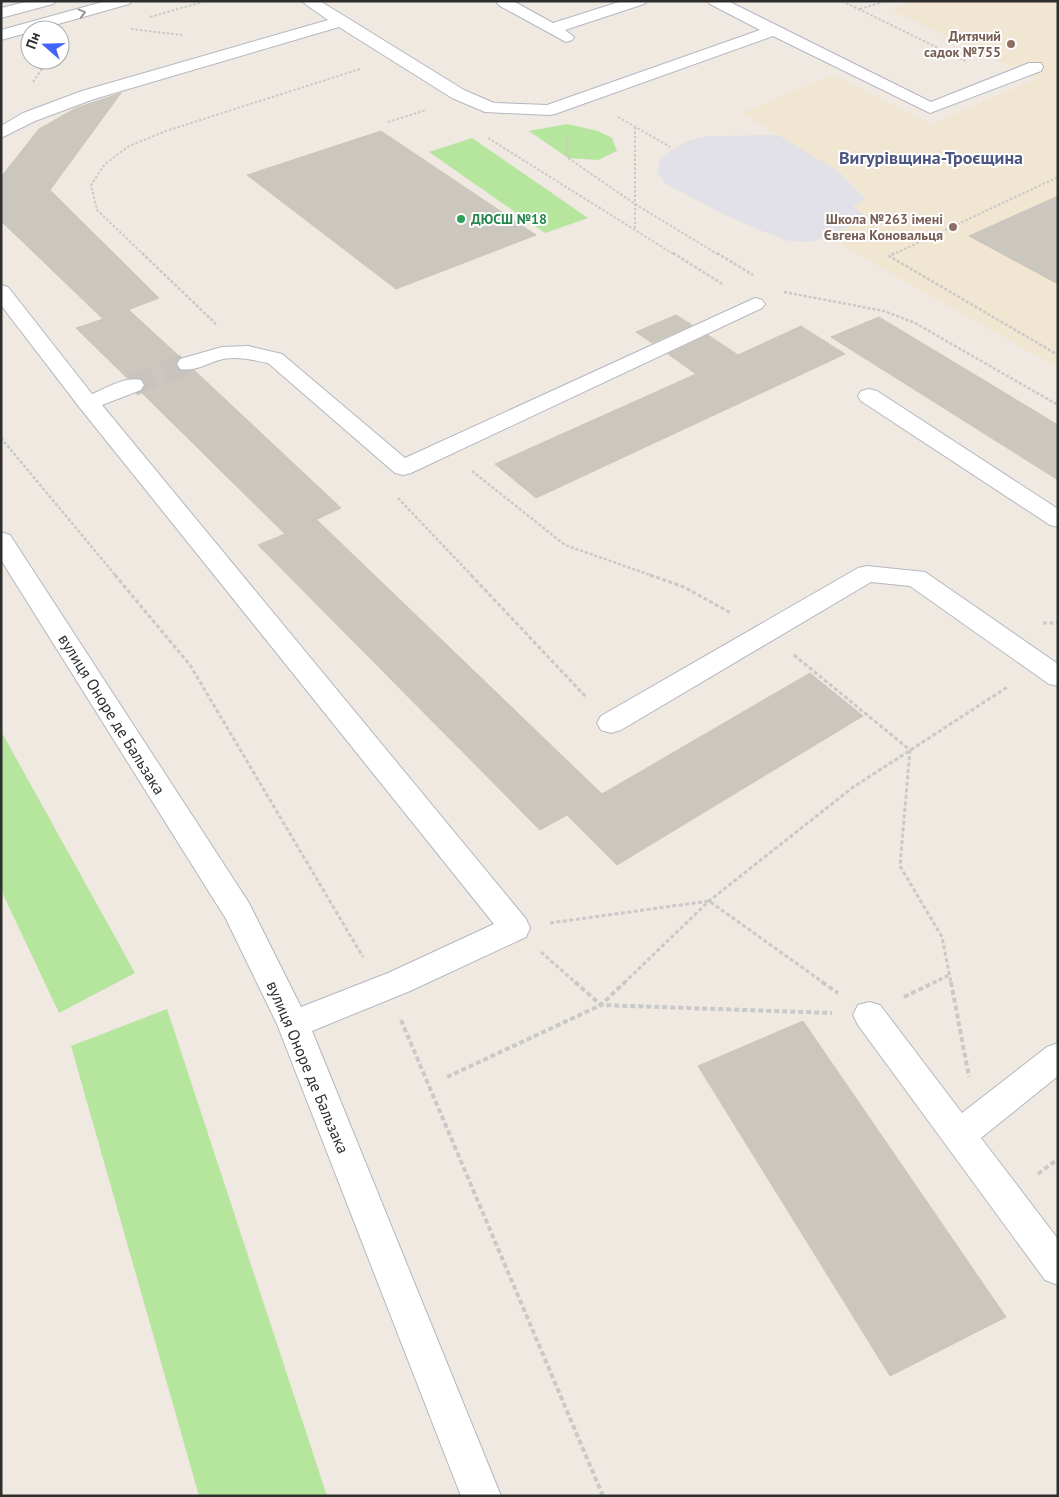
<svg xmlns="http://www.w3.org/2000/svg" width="1059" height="1497" font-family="'PT Sans',sans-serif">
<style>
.industrial{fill:#e3e1e8}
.education{fill:#f0e6d1}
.green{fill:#b6e59e}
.building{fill:#cbc7bf;stroke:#cbc5ba}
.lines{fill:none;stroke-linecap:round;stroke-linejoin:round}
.minor-tunnel{stroke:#c8c4bd;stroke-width:22;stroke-dasharray:22 11;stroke-linecap:butt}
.minor-casing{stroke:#b4b7c1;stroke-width:2}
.path-far3{stroke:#c9c9c9;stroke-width:2;stroke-dasharray:2.5 2;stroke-linecap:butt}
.path-far2{stroke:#c9c9c9;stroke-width:2.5;stroke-dasharray:3 2;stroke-linecap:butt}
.path-far1{stroke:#c9c9c9;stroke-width:3;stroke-dasharray:4 2.5;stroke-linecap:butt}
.path{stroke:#c9c9c9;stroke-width:4;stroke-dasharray:5 3;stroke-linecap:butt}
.minor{fill:#fff;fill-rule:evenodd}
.oneway{stroke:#969696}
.education-dot{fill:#8d6e63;stroke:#fff;stroke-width:2}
.leisure-dot{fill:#2e9e5b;stroke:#fff;stroke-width:2}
.labels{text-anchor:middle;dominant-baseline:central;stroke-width:4;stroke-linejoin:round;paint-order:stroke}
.far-education-label{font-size:14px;font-weight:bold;fill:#785e54;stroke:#fff;text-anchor:end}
.far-leisure-label{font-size:14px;font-weight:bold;fill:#27864d;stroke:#fff;text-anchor:start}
.street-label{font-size:16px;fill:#2e2e2e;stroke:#fff}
.far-district-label{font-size:18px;font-weight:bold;fill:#4d5680;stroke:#fff}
</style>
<rect width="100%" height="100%" fill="#efe9e1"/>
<polygon class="industrial" points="778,135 840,172 866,199 853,206 869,218 827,237 811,242 789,241 759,230 721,213 666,184 658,174 659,162 669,152 687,141 707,136"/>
<polygon class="education" points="914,1 1058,1 1058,368 827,237 869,218 853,206 866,199 840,172 742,113 832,75 931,125 1036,79 891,10"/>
<g class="green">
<polygon points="567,124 598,131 612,138 617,151 598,160 568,158 529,131"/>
<polygon points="472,138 588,218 545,233 429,152"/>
<polygon points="1,731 135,973 59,1013 1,890"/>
<polygon points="167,1009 327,1496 199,1496 71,1046"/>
</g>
<g class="building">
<polygon points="121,93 50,190 159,298 117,314 129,310 180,357 175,363 178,370 194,370 341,508 290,532 317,520 602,794 810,673 863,716 617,865 567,815 540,830 258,545 285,534 141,392 146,386 143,379 127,378 76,328 103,319 1,221 1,177 39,129 76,108"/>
<polygon points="381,131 536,235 396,289 247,175"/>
<polygon points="1058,196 1058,284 969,236"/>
<polygon points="676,315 692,325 652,343 636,332"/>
<polygon points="879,317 1058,425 1058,480 831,337"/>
<polygon points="801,326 845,354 536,498 495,464 696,374 668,354 708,335 738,355"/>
<polygon points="803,1021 1006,1317 890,1376 698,1066"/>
</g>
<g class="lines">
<polyline class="minor-tunnel" points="133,385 188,364"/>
<defs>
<g id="minor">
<polygon points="29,1 56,1 53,4 1,18 1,8"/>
<polygon points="106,1 132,1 129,4 37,30 30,30 30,32 1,40 1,30"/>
<polygon points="301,1 320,1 464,90 494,103 547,105 760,30 710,4 707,1 728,1 931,102 1029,63 1041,63 1043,67 1041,71 930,113 773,36 555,114 549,115 485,112 452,98 339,27 94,99 35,121 1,138 1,126 23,113 82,91 328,20"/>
<polygon points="498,1 513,1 553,23 622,1 647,1 644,4 565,30 574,37 572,40 566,42 500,6 497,3"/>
<path d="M 1,285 L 8,287 L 92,394 C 107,388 125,376 141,380 L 144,385 L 141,390 L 102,405 L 526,919 L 530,928 L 526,937 L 410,991 L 312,1031 L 501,1496 L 461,1496 L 277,1024 L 226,919 L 1,560 L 1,532 L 10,535 L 249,903 L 301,1007 L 388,973 L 494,924 L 80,408 L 1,305 Z"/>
<path d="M 755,298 L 762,300 L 765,304 L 762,308 L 411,473 L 403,475 L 395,473 L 268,363 C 253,360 238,356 223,359 C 209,362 196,372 180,369 L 177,364 L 180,359 L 222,347 L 248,346 L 282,354 L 405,458 Z"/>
<polygon points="869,389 877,391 1058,509 1058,527 1050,525 861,401 858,396 861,391"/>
<polygon points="867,566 925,572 1058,664 1058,686 1049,684 910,586 871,582 621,730 611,733 601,730 597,723 601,716 858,568"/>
<polygon points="869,1002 880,1005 962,1113 1047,1047 1058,1043 1058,1076 981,1138 1058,1239 1058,1285 1045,1280 858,1025 853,1015 858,1005"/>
</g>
</defs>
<use href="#minor" class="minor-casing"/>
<g class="path-far3">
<polyline points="842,1 967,62"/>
<polyline points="860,9 886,1"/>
<polyline points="150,17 206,1"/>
<polyline points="131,29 182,35"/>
<polyline points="33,82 48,60"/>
<polyline points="618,117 670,147"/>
<polyline points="388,122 426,110"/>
<polyline points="635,127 635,229"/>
<polyline points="567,136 568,158 635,204 719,255"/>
<polyline points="488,138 675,255"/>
<polyline points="144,255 97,210 91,185 105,164 129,146 166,131 360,69"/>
<polyline points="892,255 1058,177"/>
</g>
<g class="path-far2">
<polyline points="142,253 216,324"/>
<polyline points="673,253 724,285"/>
<polyline points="717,253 753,275"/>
<polyline points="894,253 889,256 1058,355"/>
<polyline points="784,292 884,311 915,323 1058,405"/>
<polyline points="1,438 116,576"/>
<polyline points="472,471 565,545 653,576"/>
<polyline points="398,498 472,576"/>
</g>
<g class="path-far1">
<polyline points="115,575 190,665 363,957"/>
<polyline points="471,575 586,697"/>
<polyline points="650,575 684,587 731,613"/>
<polyline points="1043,623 1058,623"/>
<polyline points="794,655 910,750 900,866 942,937 951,983"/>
<polyline points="550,923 709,901 824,983"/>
<polyline points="541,952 576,983"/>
<polyline points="624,983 709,901 852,788 1009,686"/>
<polyline points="933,983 949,975"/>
</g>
<g class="path">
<polyline points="575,982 601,1005 832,1013"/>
<polyline points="822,982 838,993"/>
<polyline points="951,982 969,1077"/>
<polyline points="904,997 935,982"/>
<polyline points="401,1020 603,1496"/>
<polyline points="447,1077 601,1005 625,982"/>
<polyline points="1038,1174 1058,1159"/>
</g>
<use href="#minor" class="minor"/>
</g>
<defs><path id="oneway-chevron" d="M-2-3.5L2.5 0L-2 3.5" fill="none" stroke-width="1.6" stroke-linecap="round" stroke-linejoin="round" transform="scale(1.25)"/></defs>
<use class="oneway" href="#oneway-chevron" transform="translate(82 13) rotate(-15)"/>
<g class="education-dot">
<circle cx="1011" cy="44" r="5"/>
<circle cx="953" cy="227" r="5"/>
</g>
<circle class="leisure-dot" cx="461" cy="219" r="5"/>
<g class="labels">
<g class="far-education-label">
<text x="1001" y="36">Дитячий<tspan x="1001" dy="16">садок №755</tspan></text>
<text x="943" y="219">Школа №263 імені<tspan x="943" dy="16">Євгена Коновальця</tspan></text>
</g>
<g class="far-leisure-label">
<text x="471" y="219">ДЮСШ №18</text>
</g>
<g class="street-label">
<text transform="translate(112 714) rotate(58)">вулиця Оноре де Бальзака</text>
<text transform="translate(308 1067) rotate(67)">вулиця Оноре де Бальзака</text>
</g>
<g class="far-district-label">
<text x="931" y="157">Вигурівщина-Троєщина</text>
</g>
</g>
<rect width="1059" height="1497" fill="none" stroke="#2e2e2e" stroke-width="5"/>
<g transform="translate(45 45) rotate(290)"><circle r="24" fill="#ffffff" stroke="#ababab"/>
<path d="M0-4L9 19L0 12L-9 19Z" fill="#4264fb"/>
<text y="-8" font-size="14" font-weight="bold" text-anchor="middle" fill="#2e2e2e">Пн</text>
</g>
</svg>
